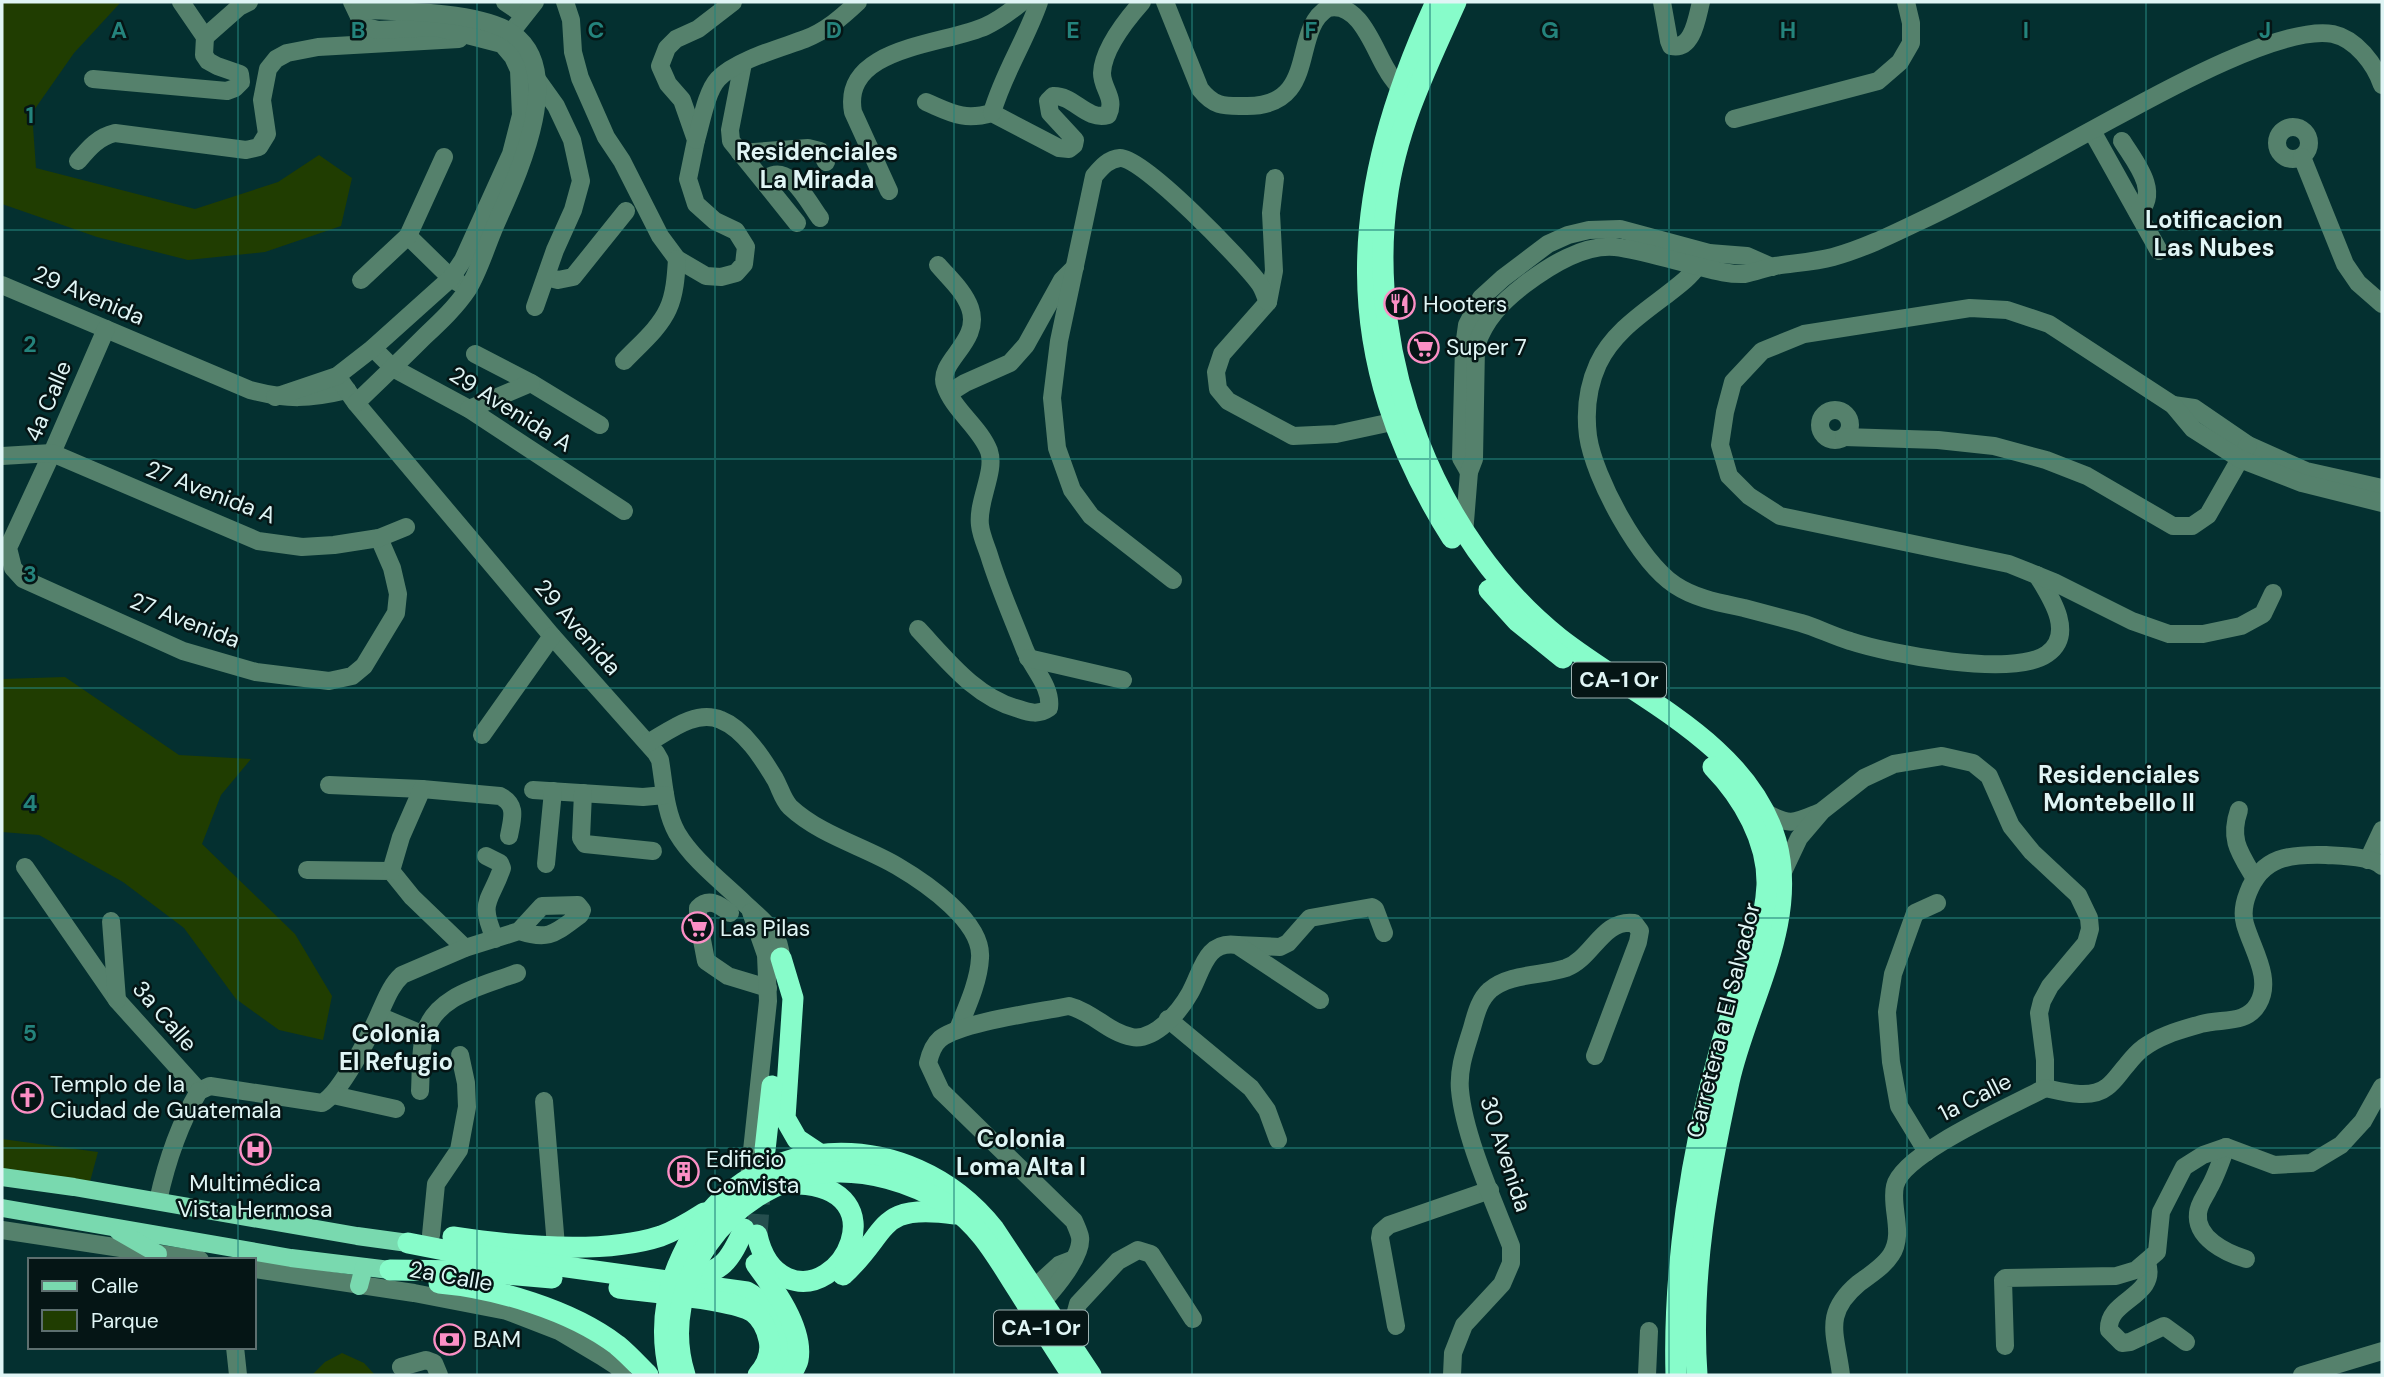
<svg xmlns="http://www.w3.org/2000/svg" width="2384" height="1377" font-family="'DM Sans',sans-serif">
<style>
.green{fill:#203d01}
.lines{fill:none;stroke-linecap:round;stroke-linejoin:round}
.highway-tunnel{stroke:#254e4e;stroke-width:21;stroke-dasharray:21 10;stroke-linecap:butt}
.minor{stroke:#55816c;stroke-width:18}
.major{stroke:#79d9af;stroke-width:18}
.highway{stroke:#87fcca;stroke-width:21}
.grid{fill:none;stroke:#24837c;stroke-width:2;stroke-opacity:0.55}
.labels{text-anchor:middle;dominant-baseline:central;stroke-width:5;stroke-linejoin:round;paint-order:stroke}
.shield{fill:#051515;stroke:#9eb2b2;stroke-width:2}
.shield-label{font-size:21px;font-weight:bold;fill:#e0f5f5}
.street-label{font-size:23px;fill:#e0f5f5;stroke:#051515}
.poi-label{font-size:23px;fill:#e0f5f5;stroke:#051515;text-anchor:start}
.neighbourhood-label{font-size:24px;font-weight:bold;fill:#e0f5f5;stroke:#051515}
.grid-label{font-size:23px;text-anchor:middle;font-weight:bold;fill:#24837c;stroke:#051515;stroke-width:5;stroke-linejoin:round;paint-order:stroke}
</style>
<rect width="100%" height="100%" fill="#043030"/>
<g class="green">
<polygon points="2,2 121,2 74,53 32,113 36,168 195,209 278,182 319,155 352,178 341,226 265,252 188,260 97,237 2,204"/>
<polygon points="65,677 179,755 251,759 221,795 202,844 295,934 332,996 323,1040 279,1030 236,999 184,928 123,882 39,835 2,832 2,679"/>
<polygon points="2,1139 98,1152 88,1189 2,1177"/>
<polygon points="342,1353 364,1363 375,1375 312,1375 325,1362"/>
</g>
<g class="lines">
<polyline class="highway-tunnel" points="757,1235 761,1181"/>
<g class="minor">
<polyline points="505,2 524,15"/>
<polyline points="565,2 571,20 573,52 580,78 606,137 622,161 660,236 677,259 706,276 721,277 736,273 744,264 746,247 736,231 715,221 696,204 688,179 696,140 682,100 668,84 660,66 667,48 676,39 698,29 733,2"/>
<path d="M 1165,2 L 1200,89 C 1215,108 1225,106 1247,106 C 1320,106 1290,30 1328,8 C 1360,0 1375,52 1387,70 C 1390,76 1395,82 1400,88"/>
<path d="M 1662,2 L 1669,41 L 1671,46 C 1693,51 1697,17 1701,2"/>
<polyline points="205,37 239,7 249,2"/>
<polyline points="505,40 535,2"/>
<polyline points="743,63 730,130 731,141 797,223"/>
<polyline points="93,79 227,91 235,88 241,82 240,74 217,66 208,61 204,55 205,37 181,2"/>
<path d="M 926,102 C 952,113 963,121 992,113 L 1059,148 L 1069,149 L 1074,145 L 1075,140 L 1050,113 L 1048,101 L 1053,96 C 1074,95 1086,121 1108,115 C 1116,98 1102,89 1102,73 C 1103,49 1127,19 1142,2"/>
<path d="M 992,113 C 1003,74 1026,40 1039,2"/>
<polyline points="1734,119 1878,81 1900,62 1911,43 1911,23 1906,2"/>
<circle cx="2293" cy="143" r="16"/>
<polyline points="2092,131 2159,251"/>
<path d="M 696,140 C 701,124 706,92 718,79 C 736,60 781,48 805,39 C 826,31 842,17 858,2"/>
<path d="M 2122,141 C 2135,162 2161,192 2138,213"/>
<polyline points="740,153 808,148 820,151 826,162"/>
<polyline points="2302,157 2345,264 2358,283 2382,304"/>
<path d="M 78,161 C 89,148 98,137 115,133 L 246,150 L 259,147 L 267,134 L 262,100 L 268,69 L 276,59 L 287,53 L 318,47 L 459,39"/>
<polyline points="1275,178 1271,213 1274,271 1268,302 1222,354 1216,372 1218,389 1228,401 1293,436 1336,434 1392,422"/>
<path d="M 764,180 C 789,160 807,201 820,218"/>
<path d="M 889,191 L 853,112 C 841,46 945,45 986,26 C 999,20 1011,11 1022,2"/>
<polyline points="408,236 451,278 459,283"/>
<path d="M 1709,253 C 1701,262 1694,272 1685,280 C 1654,307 1616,326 1598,364 C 1588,386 1585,412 1588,436 C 1594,478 1639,561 1675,585 C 1696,599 1721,603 1744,608 C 1763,613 1782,618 1801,623 C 1818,628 1833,636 1850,641 C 1889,654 2013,678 2047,654 C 2076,634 2050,596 2037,575"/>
<polyline points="546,277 558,280 573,277 626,211"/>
<polyline points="361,280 408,236 444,157"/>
<path d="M 2,285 L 250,390 C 288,400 309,399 347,390"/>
<polyline points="535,307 555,250 573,210 581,181 572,140 556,106 536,78"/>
<polyline points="106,329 52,453 8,548 13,568 23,579 183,651 256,672 329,681 352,676 364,666 396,613 398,594 392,568 379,538"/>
<polyline points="373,348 393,368 469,409 624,511"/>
<polyline points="475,354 531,383 600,425"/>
<path d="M 624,361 C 639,345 659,329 668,309 C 675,294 676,275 677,259"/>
<path d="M 337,376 L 356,403 L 552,636 L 656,753 L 660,760 C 664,783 665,812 677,833 C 693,860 721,881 744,903 C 762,920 780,931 781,958"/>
<polyline points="949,393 965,383 1010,363 1026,345 1062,280 1075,267"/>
<polyline points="275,397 337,376 373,348 451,278 463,260 511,154 521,115 519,70 513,57 502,44 436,27 378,30 366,27 362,23 352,2"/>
<path d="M 356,403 C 379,381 402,359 425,336 C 440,322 456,307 468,289 C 479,271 486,247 495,226 C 515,180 568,73 513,34 C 482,11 397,11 358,10"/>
<polyline points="2173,405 2194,408 2248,445 2306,471 2382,488"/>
<polyline points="469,409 531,383"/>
<circle cx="1835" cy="425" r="15"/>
<polyline points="1844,437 1938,440 1994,446 2046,460 2087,476 2173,526 2192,526 2208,515 2248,445"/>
<polyline points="2,456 52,453 258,541 302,547 334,545 379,538 406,527"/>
<polyline points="1469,472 1461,458 1464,347 1467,325 1481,298 1503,278 1548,244 1568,235 1589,230 1620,229 1709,253 1747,256 1772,267"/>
<path d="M 1464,534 L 1469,472 L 1474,459 L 1476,346 C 1485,319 1502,302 1524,285 C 1549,266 1583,244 1615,247 C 1641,250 1667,259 1693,265 C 1709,269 1727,275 1745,274 C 1755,272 1765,268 1775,266 C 1794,263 1814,262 1833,257 C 1862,249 1889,236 1916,223 C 1977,195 2035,161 2094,129 C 2144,102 2278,24 2333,34 C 2356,39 2375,64 2382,85"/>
<path d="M 1173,580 L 1091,516 L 1072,490 L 1057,448 L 1052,398 L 1059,341 L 1094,176 C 1101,168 1108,159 1120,158 C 1142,156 1243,261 1259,283 C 1263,288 1265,296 1268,302"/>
<polyline points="2273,593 2263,614 2241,626 2203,634 2169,634 2132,621 2054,582 2009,564 1780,516 1749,496 1729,476 1720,445 1725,412 1733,382 1762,351 1804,334 1970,308 2007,310 2049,324 2173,405 2193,429 2240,459 2302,483 2382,503"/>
<path d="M 918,629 C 947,660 976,698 1019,709 C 1030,713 1039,715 1049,708 C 1052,687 1033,669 1025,650 C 1013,619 999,588 989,555 C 986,546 981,535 980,525 C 977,501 996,472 989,451 C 980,427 953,410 945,385 C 937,361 982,342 970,308 C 964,291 949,278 938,265"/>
<polyline points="1028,658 1123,680"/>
<polyline points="482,735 552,636"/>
<path d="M 648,743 C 669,731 696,709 721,720 C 744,729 763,759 775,779 C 780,788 783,800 790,807 C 820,835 863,846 897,866 C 926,883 983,922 980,958 C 979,981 967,1007 958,1029"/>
<path d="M 329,785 L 422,789 L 500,796 C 518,805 512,819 509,836"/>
<polyline points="533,790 643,797 665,795"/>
<polyline points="583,793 581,838 585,844 653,851"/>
<path d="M 2239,810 C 2229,839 2239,852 2254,877"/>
<path d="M 1766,813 C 1790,826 1794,823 1818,813"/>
<path d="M 486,856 L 500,863 L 502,868 C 490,903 478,900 495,939"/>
<polyline points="2368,860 2382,830"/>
<polyline points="546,864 553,791"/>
<polyline points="25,867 117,1000 199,1091"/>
<polyline points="307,870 391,871 412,897 465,948"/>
<polyline points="391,871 401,837 422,789"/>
<polyline points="1782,874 1799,838 1822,811 1864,778 1894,764 1942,756 1973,763 1989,776 2011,826 2032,852 2078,895 2089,918 2090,929 2086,943 2050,986 2042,1001 2039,1013 2045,1060 2045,1088"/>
<path d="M 730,913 C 720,905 709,897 698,908 L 698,919 L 706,961 L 728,976 L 768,988"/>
<polyline points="111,921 117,1000"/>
<polyline points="1237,945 1280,947 1288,943 1310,918 1372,907 1375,909 1384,933"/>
<polyline points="379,1016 424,1035"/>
<polyline points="1168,1019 1251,1088 1267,1110 1278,1140"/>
<path d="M 2045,1088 C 2063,1092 2091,1100 2107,1087 C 2114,1082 2119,1074 2125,1067 C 2130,1061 2136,1053 2143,1048 C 2160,1035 2181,1030 2201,1024 C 2221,1018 2246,1025 2258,1004 C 2273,979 2252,949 2245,924 C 2242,913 2244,903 2248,893 C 2262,856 2290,854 2326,855 C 2341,856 2371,856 2382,866"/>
<path d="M 199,1091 L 210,1086 L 322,1103 C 341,1093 371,1033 380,1012 C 386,999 391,985 402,975 L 465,948 L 519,931 L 542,906 L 578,905 L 582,910 L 580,915 C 555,933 550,941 519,931"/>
<path d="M 420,1091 C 421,1074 420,1053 424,1036 C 434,995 483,986 517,973"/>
<polyline points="333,1095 396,1109"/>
<polyline points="544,1101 556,1246"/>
<path d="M 2226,1147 C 2221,1161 2216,1176 2209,1188 C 2205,1197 2199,1203 2198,1213 C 2195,1238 2226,1253 2246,1259"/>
<polyline points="1927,1152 1899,1106 1891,1062 1887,1012 1893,974 1915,913 1937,903"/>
<polyline points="748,1188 768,1001 766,955 751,912"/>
<path d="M 158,1201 C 166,1164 180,1123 199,1091"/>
<polyline points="2,1230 200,1260"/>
<polyline points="431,1235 436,1184 459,1150 467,1107 466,1083 460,1055"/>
<path d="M 2147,1263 C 2158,1297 2107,1299 2109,1330 L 2122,1343 L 2130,1342 L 2164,1326 L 2186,1342"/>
<polyline points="254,1269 414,1293 507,1311 559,1331 601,1356 618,1367 622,1375"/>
<polyline points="1034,1288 1059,1265 1072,1260"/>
<path d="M 1043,1301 C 1055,1288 1083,1255 1080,1237 C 1079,1232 1076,1226 1074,1221 L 941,1091 L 928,1063 C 930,1054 933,1045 940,1039 C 961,1022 1040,1012 1069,1006 C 1093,1012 1109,1033 1132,1037 C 1155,1041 1180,1011 1190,993 C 1202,972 1205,940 1237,945 L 1320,1000"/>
<polyline points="1396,1326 1380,1238 1381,1232 1389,1225 1490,1190"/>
<polyline points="1068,1341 1078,1304 1118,1261 1138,1250 1151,1254 1193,1319"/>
<polyline points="2005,1346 2003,1280 2005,1278 2116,1276 2136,1270 2157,1252 2161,1212 2184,1167 2203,1155 2226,1147 2274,1165 2311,1163 2341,1145 2363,1121 2382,1087"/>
<polyline points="235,1347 238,1375"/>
<polyline points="401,1367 426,1360 434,1363 439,1375"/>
<path d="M 1452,1375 L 1453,1353 L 1464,1325 L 1502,1284 L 1511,1263 L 1511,1246 C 1494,1202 1464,1136 1460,1090 C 1458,1068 1466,1048 1472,1028 C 1476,1014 1479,1000 1490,990 C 1510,973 1542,976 1566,968 C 1593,958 1602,919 1634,923 L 1640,931 L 1638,942 L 1595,1056"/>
<polyline points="1647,1375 1649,1331"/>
<path d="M 1841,1375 C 1836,1334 1822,1314 1859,1283 C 1870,1275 1884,1266 1891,1255 C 1905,1234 1890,1207 1895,1186 C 1902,1153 2014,1105 2045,1088"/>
<polyline points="2302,1375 2382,1351"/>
</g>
<g class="major">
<polyline points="2,1177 74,1187 357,1236 408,1243"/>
<polyline points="2,1208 291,1258 390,1270"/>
<polyline points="118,1231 158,1254"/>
<polyline points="359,1286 364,1267"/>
</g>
<g class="highway">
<path d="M 1436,2 C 1348,194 1336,354 1452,538"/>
<path d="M 1456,2 C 1427,66 1396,129 1387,199 C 1365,357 1435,539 1559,638 C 1634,697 1747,742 1776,841 C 1799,923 1746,1004 1729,1082 C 1708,1178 1690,1277 1697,1375"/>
<polyline points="1489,590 1517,621 1563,658"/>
<polyline points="781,958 793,998 785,1118 797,1139 821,1155"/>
<polyline points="765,1150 772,1086"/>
<path d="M 757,1235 C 761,1253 769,1270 787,1278 C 843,1302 897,1189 799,1184"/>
<path d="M 453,1237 C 513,1246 603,1255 661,1236 C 677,1230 690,1222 704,1213"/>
<path d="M 408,1243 L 444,1250 L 747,1292 C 780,1310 792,1341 776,1375"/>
<path d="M 756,1264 C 773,1287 804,1329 798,1360 C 797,1365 793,1370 791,1375"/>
<polyline points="390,1270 469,1271 552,1278"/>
<path d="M 685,1273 C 721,1278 731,1258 744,1229"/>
<path d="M 843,1275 C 891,1231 875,1203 955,1214"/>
<path d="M 439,1283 C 496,1288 571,1310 617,1345 C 628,1354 638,1365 648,1375"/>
<path d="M 619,1288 C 647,1292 734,1299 753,1312 C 762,1319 767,1330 769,1340 C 772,1354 767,1365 758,1375"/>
<path d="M 670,1375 C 660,1335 664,1294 682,1256 C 741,1126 910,1122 994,1229 L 1091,1375"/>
<path d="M 685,1375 C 656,1284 729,1184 822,1173 C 865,1168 913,1182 948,1205 C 980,1225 998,1259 1018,1290 C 1036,1319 1054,1347 1072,1375"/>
<path d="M 1676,1375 C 1673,1269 1691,1151 1720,1049 C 1735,994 1764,943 1767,885 C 1768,841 1743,798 1713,767"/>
</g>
</g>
<path class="grid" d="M 238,2 L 238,1260M 477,2 L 477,1375M 715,2 L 715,1375M 954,2 L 954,1375M 1192,2 L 1192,1375M 1430,2 L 1430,1375M 1669,2 L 1669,1375M 1907,2 L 1907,1375M 2146,2 L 2146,1375M 2,230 L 2382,230M 2,459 L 2382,459M 2,688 L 2382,688M 2,918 L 2382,918M 2,1148 L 2382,1148M 238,1347 L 238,1375"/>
<defs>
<symbol id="restaurant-ring" viewBox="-11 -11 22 22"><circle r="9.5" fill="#051515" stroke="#fb8fc5" stroke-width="1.5"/><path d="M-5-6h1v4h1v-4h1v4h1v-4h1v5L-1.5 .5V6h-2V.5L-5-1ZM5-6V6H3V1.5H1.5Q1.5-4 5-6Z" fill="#fb8fc5"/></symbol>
<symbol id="supermarket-ring" viewBox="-11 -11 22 22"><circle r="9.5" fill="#051515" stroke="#fb8fc5" stroke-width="1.5"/><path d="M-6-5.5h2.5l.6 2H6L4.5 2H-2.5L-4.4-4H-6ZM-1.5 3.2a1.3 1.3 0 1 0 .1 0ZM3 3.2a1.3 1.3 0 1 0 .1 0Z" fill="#fb8fc5"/></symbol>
<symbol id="church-ring" viewBox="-11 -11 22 22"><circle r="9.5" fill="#051515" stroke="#fb8fc5" stroke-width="1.5"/><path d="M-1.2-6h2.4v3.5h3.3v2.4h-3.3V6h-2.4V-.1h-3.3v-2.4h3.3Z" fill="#fb8fc5"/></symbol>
<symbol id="hospital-ring" viewBox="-11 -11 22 22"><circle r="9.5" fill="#051515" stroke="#fb8fc5" stroke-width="1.5"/><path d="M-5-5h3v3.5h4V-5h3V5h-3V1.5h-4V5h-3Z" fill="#fb8fc5"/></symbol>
<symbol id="building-ring" viewBox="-11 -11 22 22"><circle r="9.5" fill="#051515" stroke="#fb8fc5" stroke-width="1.5"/><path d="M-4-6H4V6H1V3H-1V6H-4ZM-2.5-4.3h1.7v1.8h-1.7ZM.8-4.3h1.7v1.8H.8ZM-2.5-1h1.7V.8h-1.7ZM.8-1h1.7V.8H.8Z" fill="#fb8fc5"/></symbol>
<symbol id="bank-ring" viewBox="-11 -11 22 22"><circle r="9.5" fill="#051515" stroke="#fb8fc5" stroke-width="1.5"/><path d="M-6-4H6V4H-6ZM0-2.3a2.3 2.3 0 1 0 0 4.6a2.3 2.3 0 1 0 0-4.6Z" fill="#fb8fc5"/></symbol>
</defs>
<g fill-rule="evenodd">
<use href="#restaurant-ring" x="1382" y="286" width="35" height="35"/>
<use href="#supermarket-ring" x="1406" y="330" width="35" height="35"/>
<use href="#supermarket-ring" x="680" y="910" width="35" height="35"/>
<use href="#church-ring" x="10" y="1080" width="35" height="35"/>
<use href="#hospital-ring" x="238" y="1132" width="35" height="35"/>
<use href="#building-ring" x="666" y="1154" width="35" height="35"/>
<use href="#bank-ring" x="432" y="1322" width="35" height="35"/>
</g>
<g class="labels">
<g class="shield">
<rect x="1572" y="662.5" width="94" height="35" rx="5"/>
<rect x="994" y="1310.5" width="94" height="35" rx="5"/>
</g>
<g class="shield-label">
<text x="1619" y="680">CA-1 Or</text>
<text x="1041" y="1328">CA-1 Or</text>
</g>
<g class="street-label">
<text transform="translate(89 295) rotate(23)">29 Avenida</text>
<text transform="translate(48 401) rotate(-67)">4a Calle</text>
<text transform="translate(511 409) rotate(32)">29 Avenida A</text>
<text transform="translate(211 492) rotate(21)">27 Avenida A</text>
<text transform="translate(185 620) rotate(21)">27 Avenida</text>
<text transform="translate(578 627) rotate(49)">29 Avenida</text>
<text transform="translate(165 1016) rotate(49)">3a Calle</text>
<text transform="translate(1723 1020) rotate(-76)">Carretera a El Salvador</text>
<text transform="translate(1975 1097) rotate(-27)">1a Calle</text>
<text transform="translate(1506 1154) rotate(72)">30 Avenida</text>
<text transform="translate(451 1276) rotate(10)">2a Calle</text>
</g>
<g class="poi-label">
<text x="1423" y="304">Hooters</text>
<text x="1446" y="347">Super 7</text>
<text x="720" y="928">Las Pilas</text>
<text x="50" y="1084">Templo de la<tspan x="50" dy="26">Ciudad de Guatemala</tspan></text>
<text x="706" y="1159">Edificio<tspan x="706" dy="26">Convista</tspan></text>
<text x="255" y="1183" text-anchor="middle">Multimédica<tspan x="255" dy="26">Vista Hermosa</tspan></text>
<text x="473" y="1339">BAM</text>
</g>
<g class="neighbourhood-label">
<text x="817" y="151">Residenciales<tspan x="817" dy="28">La Mirada</tspan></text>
<text x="2214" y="219">Lotificacion<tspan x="2214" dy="28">Las Nubes</tspan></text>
<text x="2119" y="774">Residenciales<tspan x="2119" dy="28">Montebello II</tspan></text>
<text x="396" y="1033">Colonia<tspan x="396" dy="28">El Refugio</tspan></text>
<text x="1021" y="1138">Colonia<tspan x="1021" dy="28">Loma Alta I</tspan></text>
</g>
</g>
<g class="grid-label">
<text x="119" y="38">A</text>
<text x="358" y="38">B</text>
<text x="596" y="38">C</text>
<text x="834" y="38">D</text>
<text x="1073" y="38">E</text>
<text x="1311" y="38">F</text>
<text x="1550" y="38">G</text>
<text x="1788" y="38">H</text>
<text x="2026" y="38">I</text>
<text x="2265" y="38">J</text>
<text x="30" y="123">1</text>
<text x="30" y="352">2</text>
<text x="30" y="582">3</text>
<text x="30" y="811">4</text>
<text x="30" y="1041">5</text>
</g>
<rect width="2384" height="1377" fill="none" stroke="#e0f5f5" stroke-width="7"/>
<rect x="28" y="1258" width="228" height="91" fill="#051515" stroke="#5d6f6f" stroke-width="2"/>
<rect x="42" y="1281" width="35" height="10" fill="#79d9af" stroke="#5d6f6f" stroke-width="2"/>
<text x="91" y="1293" font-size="21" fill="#e0f5f5">Calle</text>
<rect x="42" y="1310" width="35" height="21" fill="#203d01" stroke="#5d6f6f" stroke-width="2"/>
<text x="91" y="1328" font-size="21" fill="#e0f5f5">Parque</text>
</svg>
